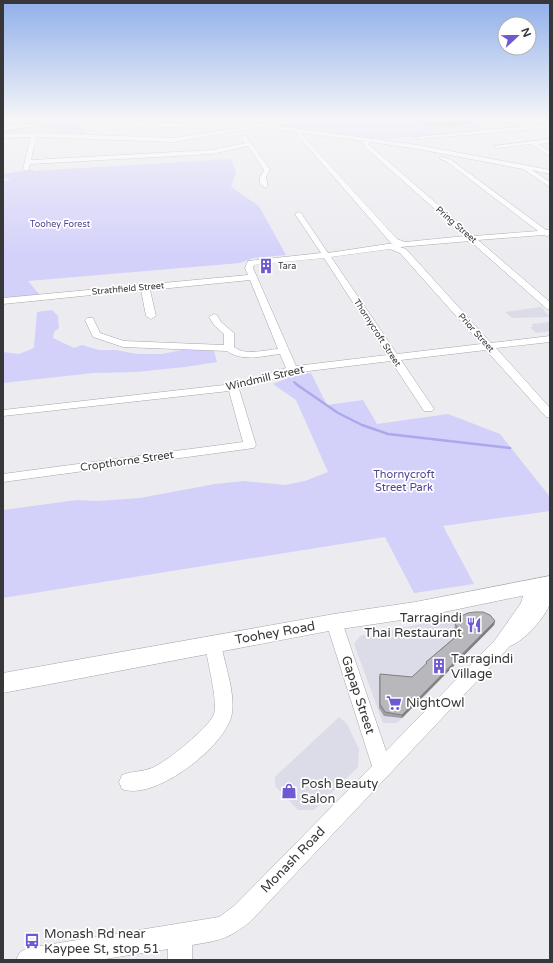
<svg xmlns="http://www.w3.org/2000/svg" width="553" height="963" font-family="'Varela Round',sans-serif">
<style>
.built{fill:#dcdce8}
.green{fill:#d3d1fa}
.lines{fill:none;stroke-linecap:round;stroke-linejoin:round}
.stream-far2{stroke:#ada8ec;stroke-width:1}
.stream-far1{stroke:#ada8ec;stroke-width:2}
.stream{stroke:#ada8ec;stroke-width:2.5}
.minor-casing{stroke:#a7a7ab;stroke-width:1}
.major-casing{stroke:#a7a7ab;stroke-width:1}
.minor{fill:#fff;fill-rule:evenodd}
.major{fill:#fff;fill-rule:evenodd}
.wall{fill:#9e9ea2}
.shaded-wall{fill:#818184}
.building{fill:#b8b8bc;stroke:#818184}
.labels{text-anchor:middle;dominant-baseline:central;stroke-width:3.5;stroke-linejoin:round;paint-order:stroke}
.far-park-label{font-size:9px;fill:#504393;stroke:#fff}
.far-street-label{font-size:9px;fill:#373739;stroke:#fff}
.far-poi-label{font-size:9px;fill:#373739;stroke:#fff;text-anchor:start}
.street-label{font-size:11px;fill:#373739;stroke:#fff}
.park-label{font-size:11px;fill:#504393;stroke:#fff}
.near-poi-label{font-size:13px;fill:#373739;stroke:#fff;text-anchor:start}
.near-street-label{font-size:13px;fill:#373739;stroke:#fff}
</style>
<rect width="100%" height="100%" fill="#ebebf0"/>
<g class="built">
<polygon points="541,307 550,317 512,318 505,312"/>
<polygon points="550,322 550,331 536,333 530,327 533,327 532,324"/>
<polygon points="482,612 491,618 495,625 397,723 383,723 354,644 360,636"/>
<polygon points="339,717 347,724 359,749 358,767 314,810 298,810 275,786 275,777"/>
</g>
<g class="green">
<polygon points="48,120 74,120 68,124 86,129 84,135 42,133 43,122"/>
<polygon points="310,120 485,120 478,124 489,130 371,140 274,125"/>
<polygon points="35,126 30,133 3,135 3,130"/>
<polygon points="231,159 236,172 231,187 259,206 286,255 254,258 240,263 28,281 40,295 3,299 3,182 11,179 3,178 3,174 33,169 33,171"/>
<polygon points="52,310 58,316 59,328 54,332 53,338 74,348 82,345 99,350 116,350 137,354 162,354 187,349 214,351 217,362 185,367 136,372 93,373 3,383 3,352 19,354 34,348 37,312"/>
<polygon points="311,373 327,405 363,400 377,424 448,414 500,434 550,497 550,511 443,526 474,584 414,593 385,537 3,598 3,510 77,500 98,501 140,498 215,484 244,481 285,485 305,481 328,472 296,400 273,384 294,375"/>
</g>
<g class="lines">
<g class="stream-far2">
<polyline points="50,125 82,129 82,135"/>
<polyline points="43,126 62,120"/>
<polyline points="6,132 33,127"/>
<polyline points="64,134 60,130 65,127"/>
</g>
<polyline class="stream-far1" points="294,382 298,385"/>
<polyline class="stream" points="296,384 338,413 362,425 388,434 510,448"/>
<defs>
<g id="minor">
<polygon points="89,120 199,124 202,126 199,128 101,125"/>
<path d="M 248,120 L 253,120 L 256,123 L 418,145 L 550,170 L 550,174 L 532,170 L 550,182 L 550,187 L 523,169 L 418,149 L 371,142 L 368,144 L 474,236 L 538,231 L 446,161 L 440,159 L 440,157 L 450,159 L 546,230 L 550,230 L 550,235 L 547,236 L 543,235 L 478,240 L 550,302 L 550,310 L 547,309 L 470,241 L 400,247 L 406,249 L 491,343 L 550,336 L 550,342 L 496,348 L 550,408 L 550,418 L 546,417 L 486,350 L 401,360 L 434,409 L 432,411 L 424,411 L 391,361 L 292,373 L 239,389 L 256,445 L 254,448 L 3,482 L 3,474 L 243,442 L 229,391 L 3,416 L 3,410 L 233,384 L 286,368 L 280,354 C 263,356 242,362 227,351 L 123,347 L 93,337 L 85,320 L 87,318 L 93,318 L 100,333 L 124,341 L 224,345 L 224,334 L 214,325 L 209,317 L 214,314 L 217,315 L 221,322 L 234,333 L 234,347 C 246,356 264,350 278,349 L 250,280 L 150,290 L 156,316 L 151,319 L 146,316 L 141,290 L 3,304 L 3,298 L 248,275 L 245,268 L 248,261 L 321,253 L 295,214 L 299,212 L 301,213 L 328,253 L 394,243 L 391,243 L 295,132 L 262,127 L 173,142 L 36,137 L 31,160 L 212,150 L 246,143 L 242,137 L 245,135 L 270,170 L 266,177 L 268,186 L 265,188 L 260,183 L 260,177 L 264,170 L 248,146 L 212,154 L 30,164 L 29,169 L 26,171 L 23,169 L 31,137 L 3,138 L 3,134 L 40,133 L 173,138 L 253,126 L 250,125 ZM 300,133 L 365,141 L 362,143 L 365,147 L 465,236 L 405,242 L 397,239 ZM 390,249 L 400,253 L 481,344 L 397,354 L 331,257 ZM 324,258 L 387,355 L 296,366 L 253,268 L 254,265 Z"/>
<polygon points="286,120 305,120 276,125 273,123"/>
<polygon points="40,123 38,126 3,130 3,126"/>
<polygon points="550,124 550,128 418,139 415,137"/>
<polygon points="550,139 550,143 538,144 550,152 550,156 531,144 497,148 494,146"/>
<path d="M 545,579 L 550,581 C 550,587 551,596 550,603 C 546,617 523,642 510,646 L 250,922 C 226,940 221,940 192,945 L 192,960 L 168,960 L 168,949 L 99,960 L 16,960 L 20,952 L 28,948 L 219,917 L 234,906 L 372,766 L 326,622 L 328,617 L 334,615 L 340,617 L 342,622 L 386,751 L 495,640 L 521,603 L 527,583 L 532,581 L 538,584 L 540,581 Z"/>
<path d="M 213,637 L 219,639 L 221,644 C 225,666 235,691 232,713 C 228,745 154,802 122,789 L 119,782 L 122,775 C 132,771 142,772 152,768 C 165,763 210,727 214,714 C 218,699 207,661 205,644 L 207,639 Z"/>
</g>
<polygon id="major" points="550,576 550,590 415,618 334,630 3,693 3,673 334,614 415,602"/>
</defs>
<use href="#minor" class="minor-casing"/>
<use href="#major" class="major-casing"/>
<use href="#minor" class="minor"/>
<use href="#major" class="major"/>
</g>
<g class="wall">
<polygon points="412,120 472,120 472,123 450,127 431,126"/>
<polygon points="495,621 494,625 402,718 384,716 379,708 379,678 380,674 412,677 425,666 426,662 456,636 456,630 454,629 455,625"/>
</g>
<g class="shaded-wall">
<polygon points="451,120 472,120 472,123 450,127"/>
<polygon points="495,621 494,625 402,718 402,715"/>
</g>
<polygon class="building" points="475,612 483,612 490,615 495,621 402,715 385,712 380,704 380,674 412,677 427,663 426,662 458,635 457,626 455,625 459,617 468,613"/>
<linearGradient id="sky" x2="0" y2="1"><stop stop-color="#90afea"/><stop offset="0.47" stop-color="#f6f6f8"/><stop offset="1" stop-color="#f6f6f8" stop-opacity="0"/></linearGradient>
<rect width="553" height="255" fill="url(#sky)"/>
<defs>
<symbol id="building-bare" viewBox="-9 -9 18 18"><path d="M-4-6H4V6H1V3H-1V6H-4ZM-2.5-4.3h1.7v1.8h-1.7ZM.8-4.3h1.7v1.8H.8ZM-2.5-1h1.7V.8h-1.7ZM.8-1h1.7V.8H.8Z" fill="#6f58d2" stroke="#fff" stroke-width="2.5" paint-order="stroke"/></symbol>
<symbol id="restaurant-bare" viewBox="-9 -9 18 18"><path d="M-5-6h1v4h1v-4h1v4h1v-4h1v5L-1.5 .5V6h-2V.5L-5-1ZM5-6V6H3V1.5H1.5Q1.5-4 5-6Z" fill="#6f58d2" stroke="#fff" stroke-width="2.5" paint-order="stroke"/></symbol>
<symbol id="supermarket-bare" viewBox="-9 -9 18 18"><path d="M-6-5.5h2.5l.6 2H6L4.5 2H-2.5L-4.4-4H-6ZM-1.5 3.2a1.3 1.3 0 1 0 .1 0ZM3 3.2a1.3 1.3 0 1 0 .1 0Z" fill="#6f58d2" stroke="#fff" stroke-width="2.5" paint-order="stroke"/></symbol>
<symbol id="shop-bare" viewBox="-9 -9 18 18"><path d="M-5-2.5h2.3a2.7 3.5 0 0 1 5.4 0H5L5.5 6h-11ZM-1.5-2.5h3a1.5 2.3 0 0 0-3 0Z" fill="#6f58d2" stroke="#fff" stroke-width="2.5" paint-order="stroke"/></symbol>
<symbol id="bus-bare" viewBox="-9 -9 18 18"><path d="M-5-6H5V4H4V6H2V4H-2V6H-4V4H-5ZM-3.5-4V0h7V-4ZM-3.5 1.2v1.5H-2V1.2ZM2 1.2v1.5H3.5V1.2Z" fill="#6f58d2" stroke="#fff" stroke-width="2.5" paint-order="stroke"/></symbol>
</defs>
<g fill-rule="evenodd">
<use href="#building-bare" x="255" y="255" width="22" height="22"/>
<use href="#restaurant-bare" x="463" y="614" width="22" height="22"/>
<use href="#building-bare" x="428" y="655" width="22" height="22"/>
<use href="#supermarket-bare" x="383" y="692" width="22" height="22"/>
<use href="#shop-bare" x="278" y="780" width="22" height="22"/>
<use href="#bus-bare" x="21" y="930" width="22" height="22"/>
</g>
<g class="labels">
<g class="far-park-label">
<text x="60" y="224">Toohey Forest</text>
</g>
<g class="far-street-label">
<text transform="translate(456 225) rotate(41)">Pring Street</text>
<text transform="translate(128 289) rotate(-5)">Strathfield Street</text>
<text transform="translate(377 333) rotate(57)">Thornycroft Street</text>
<text transform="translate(476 333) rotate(48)">Prior Street</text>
</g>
<g class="far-poi-label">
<text x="278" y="266">Tara</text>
</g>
<g class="street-label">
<text transform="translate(265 378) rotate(-13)">Windmill Street</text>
<text transform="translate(127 461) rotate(-8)">Cropthorne Street</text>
</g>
<g class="park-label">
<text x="404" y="474">Thornycroft<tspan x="404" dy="13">Street Park</tspan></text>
</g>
<g class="near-poi-label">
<text x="462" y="618" text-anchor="end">Tarragindi<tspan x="462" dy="15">Thai Restaurant</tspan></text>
<text x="451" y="659">Tarragindi<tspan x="451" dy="15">Village</tspan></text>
<text x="406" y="703">NightOwl</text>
<text x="301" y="784">Posh Beauty<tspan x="301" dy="15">Salon</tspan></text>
<text x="44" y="934">Monash Rd near<tspan x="44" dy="15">Kaypee St, stop 51</tspan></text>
</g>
<g class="near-street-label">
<text transform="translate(275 633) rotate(-10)">Toohey Road</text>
<text transform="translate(358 695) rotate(72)">Gapap Street</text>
<text transform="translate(293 860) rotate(-46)">Monash Road</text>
</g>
</g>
<rect width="553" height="963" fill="none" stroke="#373739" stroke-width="8"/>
<g transform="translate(517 36) rotate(68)"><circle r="19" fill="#ffffff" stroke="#afafb0"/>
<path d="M0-3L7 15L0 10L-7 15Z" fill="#6f58d2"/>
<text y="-6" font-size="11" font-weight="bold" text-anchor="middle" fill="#373739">N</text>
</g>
</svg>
